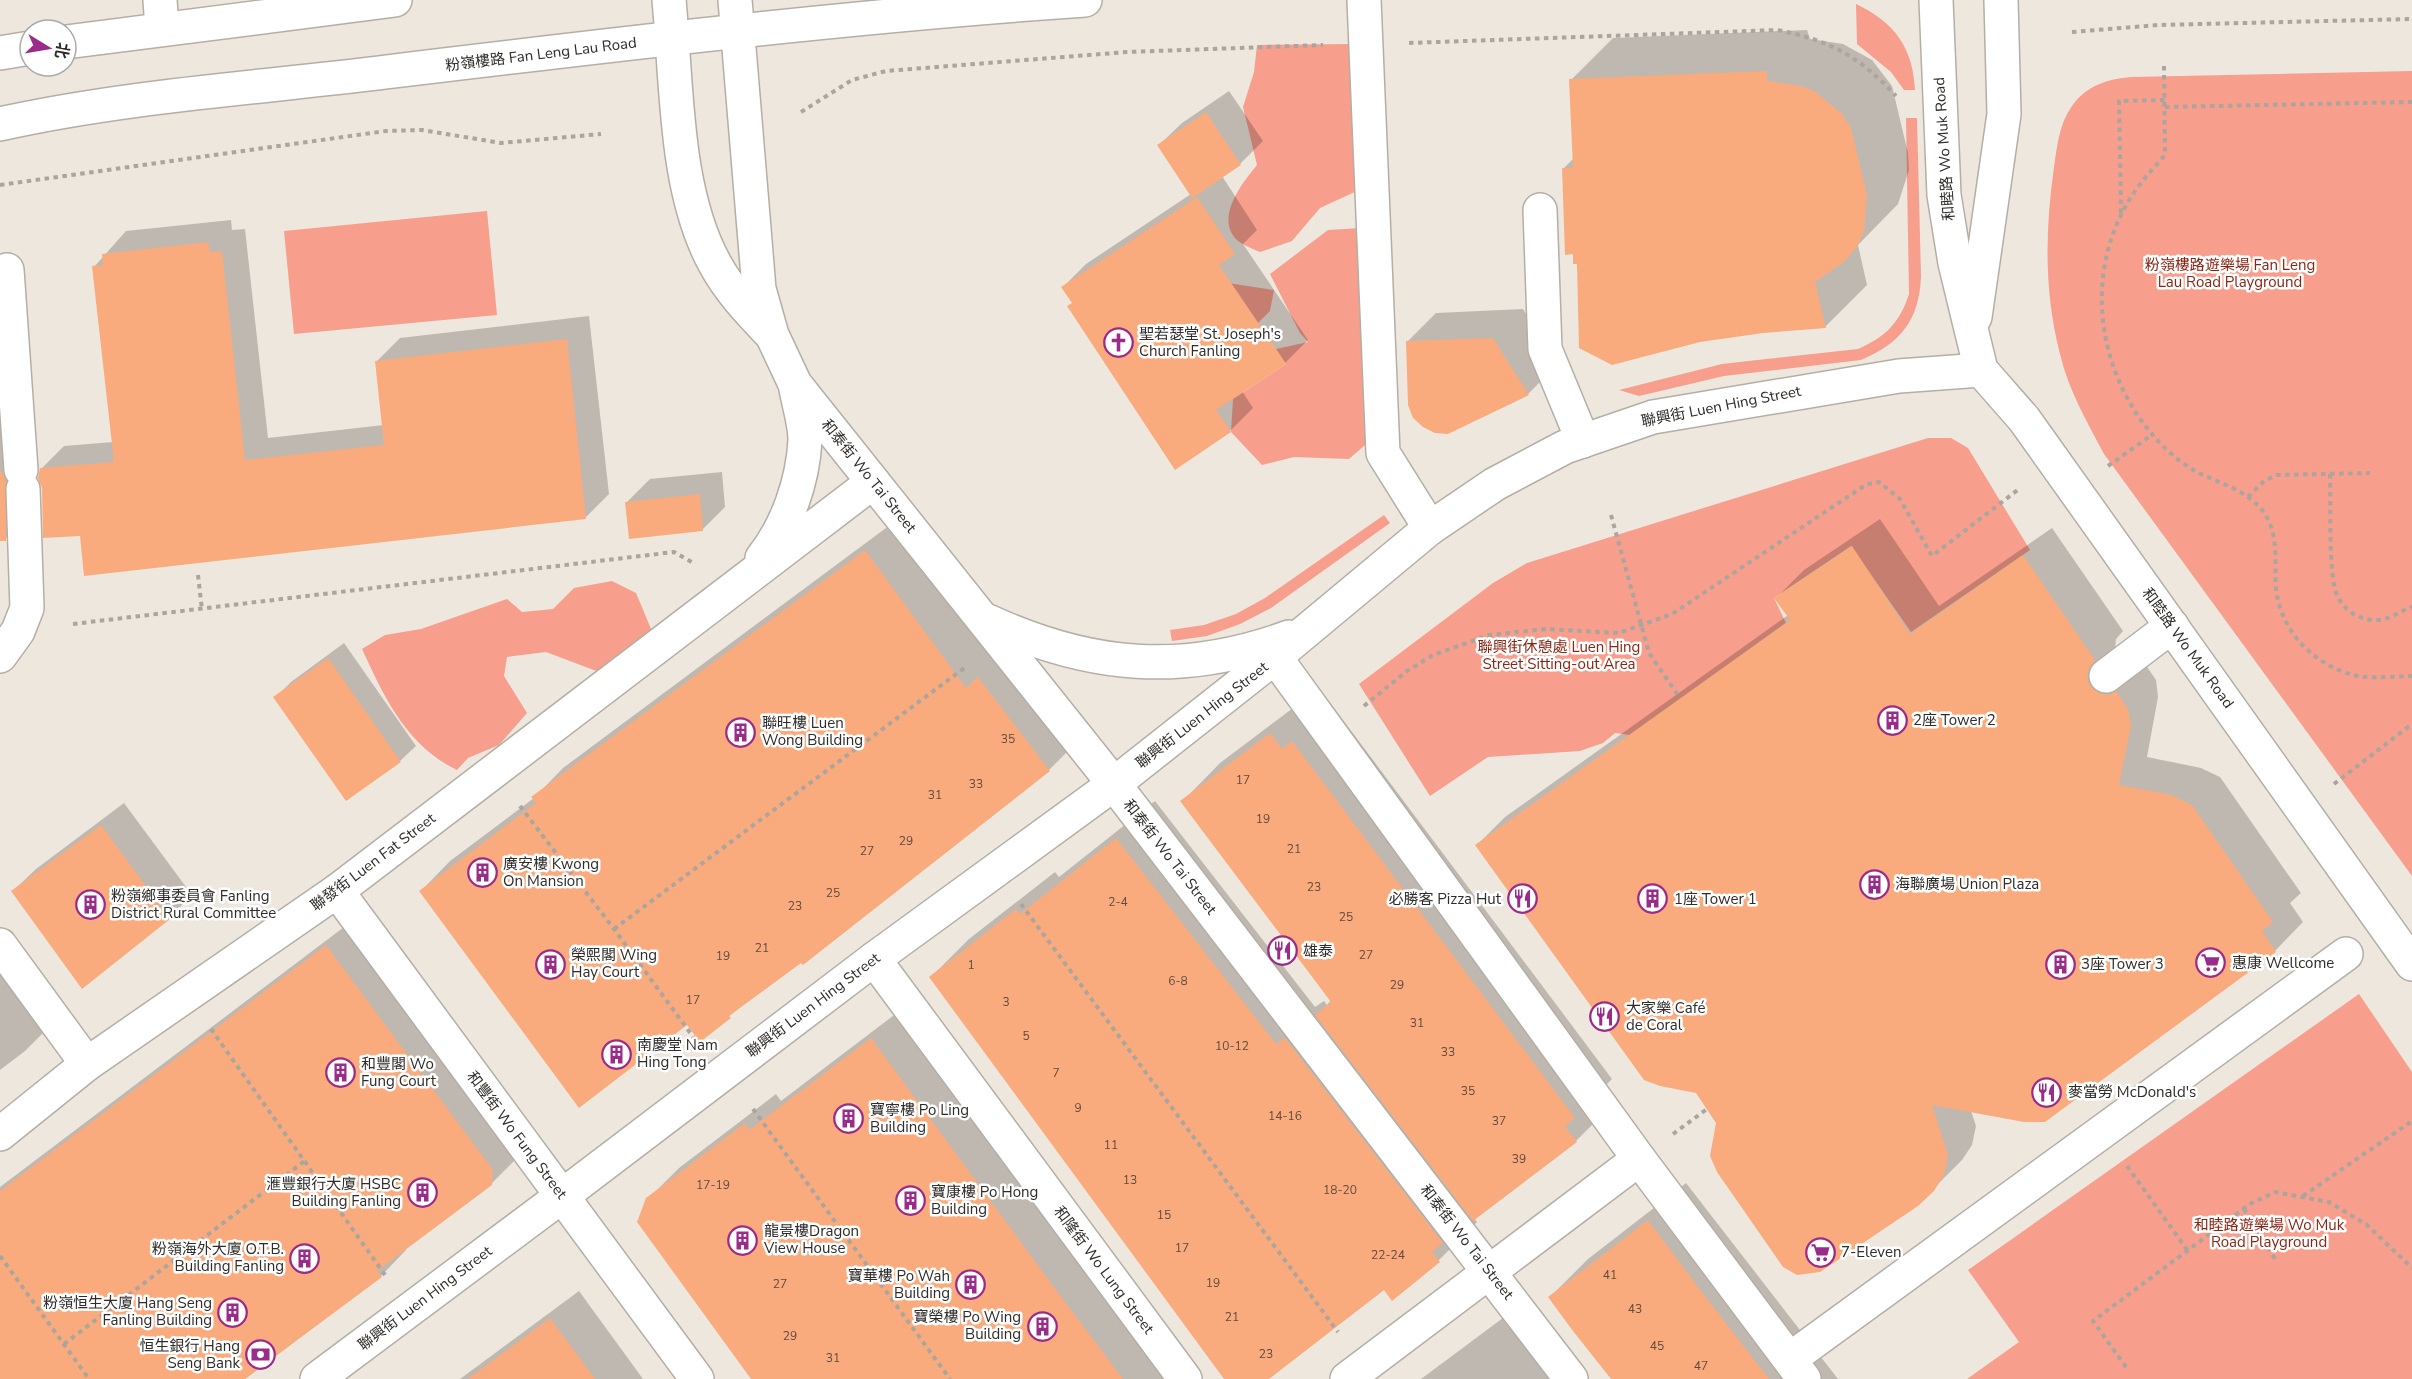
<svg xmlns="http://www.w3.org/2000/svg" width="2412" height="1379" font-family="'Nunito Sans','Noto Sans SC',sans-serif">
<style>
.green{fill:#f79e8c}
.shadow{fill:#0003}
.building{fill:#f9ab7d}
.lines{fill:none;stroke-linecap:round;stroke-linejoin:round}
.minor-casing{stroke:#b5aea5;stroke-width:36}
.path{stroke:#aaa59e;stroke-width:4;stroke-dasharray:4.5 4.5;stroke-linecap:butt}
.minor{stroke:#fff;stroke-width:33}
.labels{text-anchor:middle;dominant-baseline:central;stroke-width:5;stroke-linejoin:round;paint-order:stroke}
.number-label{font-size:12px;fill:#614b3d}
.street-label{font-size:15px;fill:#2e2b28;stroke:#fff}
.park-label{font-size:15px;fill:#8a2412;stroke:#fff}
.poi-label{font-size:15px;fill:#2e2b28;stroke:#fff;text-anchor:start}
</style>
<rect width="100%" height="100%" fill="#eee7de"/>
<g class="green">
<path d="M 1856,4 C 1894,22 1913,47 1915,90 L 1904,90 L 1891,72 L 1857,44 Z"/>
<path d="M 1351,44 L 1359,190 L 1320,208 L 1292,241 L 1260,252 C 1253,249 1240,244 1235,238 C 1216,216 1243,182 1257,165 L 1243,107 L 1254,72 L 1257,45 Z"/>
<path d="M 2412,71 L 2412,876 L 2104,454 C 2087,422 2068,389 2060,354 C 2044,292 2045,231 2054,167 C 2057,147 2059,124 2072,106 C 2086,86 2107,79 2131,77 Z"/>
<path d="M 1906,118 L 1917,118 L 1921,277 C 1919,320 1901,343 1861,360 L 1724,376 L 1639,396 L 1619,390 L 1722,364 L 1858,349 C 1886,337 1900,322 1909,294 Z"/>
<polygon points="487,211 497,315 294,334 284,231"/>
<polygon points="1361,228 1373,438 1349,459 1294,457 1262,465 1231,432 1233,399 1286,364 1276,349 1308,342 1300,333 1270,274 1328,230"/>
<polygon points="1215,281 1274,290 1270,311 1258,323 1198,363"/>
<polygon points="1928,438 1951,438 1968,448 2030,550 1911,632 1851,546 1774,598 1786,623 1630,735 1615,733 1603,743 1580,751 1488,757 1430,796 1359,684 1493,583 1527,563"/>
<polygon points="1384,515 1390,523 1271,608 1240,624 1207,636 1172,641 1170,630 1204,625 1236,614 1265,598"/>
<path d="M 612,581 L 636,593 L 654,636 L 599,672 L 546,652 L 507,657 L 504,676 L 527,713 L 499,745 L 468,758 L 457,770 C 407,746 384,697 362,649 L 385,635 L 421,629 L 507,599 L 522,612 L 553,609 L 574,588 Z"/>
<polygon points="2359,994 2412,1072 2412,1379 1967,1379 2019,1342 1968,1270"/>
</g>
<g class="shadow">
<polygon points="1807,30 1810,39 1843,44 1872,60 1892,86 1908,153 1909,170 1898,204 1858,245 1867,285 1825,327 1578,262 1564,168 1574,158 1571,80 1613,38"/>
<polygon points="1229,91 1263,141 1240,164 1222,176 1257,230 1243,244 1308,340 1285,363 1242,391 1253,408 1230,431 1074,302 1063,287 1086,264 1191,194 1159,145 1182,123"/>
<polygon points="231,220 232,230 245,229 268,438 384,425 377,361 400,338 589,316 609,494 586,517 81,534 43,488 41,469 64,446 113,442 94,267 126,231"/>
<polygon points="0,283 28,516 5,539 0,540"/>
<polygon points="1523,309 1557,365 1528,394 1448,432 1407,342 1436,313"/>
<polygon points="722,472 725,507 702,530 627,502 650,479"/>
<polygon points="1880,519 1939,606 2052,528 2123,631 2116,639 2115,649 2145,664 2156,680 2158,697 2147,757 2201,768 2220,777 2301,893 2290,903 2303,922 2275,951 1971,1111 1976,1126 1972,1145 1962,1160 1933,1189 1718,1123 1697,1092 1477,845 1505,817 1788,615 1776,598 1804,570"/>
<polygon points="894,522 1078,741 1049,770 744,1004 700,1040 688,1023 421,891 450,861 534,798 563,768"/>
<polygon points="344,643 416,746 400,761 275,698 291,682"/>
<polygon points="1309,696 1320,712 1331,704 1612,1079 1603,1088 1614,1103 1576,1141 1474,1218 1477,1222 1439,1260 1393,1299 1384,1288 1267,1379 1228,1379 931,977 969,939 1055,872 1059,877 1155,801 1315,1007 1324,1001 1327,1005 1331,1000 1182,802 1220,763"/>
<polygon points="124,803 192,895 169,918 82,987 13,891 36,869"/>
<polygon points="352,921 517,1158 491,1184 405,1248 406,1250 381,1276 245,1379 0,1379 0,1187"/>
<polygon points="0,946 56,1020 25,1051 0,1070"/>
<polygon points="902,1009 1175,1379 752,1379 648,1199 679,1168 776,1094 781,1101"/>
<polygon points="1686,1183 1838,1379 1613,1379 1550,1297 1588,1259"/>
<polygon points="579,1291 643,1379 460,1379"/>
<polygon points="1515,1309 1567,1379 1421,1379"/>
</g>
<g class="building">
<polygon points="1766,71 1768,81 1801,86 1816,92 1842,114 1851,128 1867,195 1864,231 1857,247 1845,261 1815,282 1826,328 1763,333 1700,342 1612,365 1579,348 1577,264 1573,264 1573,254 1565,255 1562,168 1573,168 1569,79"/>
<polygon points="1206,112 1241,165 1192,198 1157,145"/>
<polygon points="1197,197 1235,254 1219,265 1286,364 1216,410 1231,432 1175,470 1067,306 1072,303 1061,287"/>
<polygon points="208,242 210,252 222,251 245,460 384,445 375,361 567,339 586,519 84,576 80,536 43,538 42,488 38,478 40,468 114,462 92,266 103,265 102,254"/>
<polygon points="1493,338 1529,395 1448,434 1435,433 1423,427 1413,418 1408,405 1406,341"/>
<polygon points="2,471 6,481 6,541 0,541 0,472"/>
<polygon points="700,494 703,531 629,539 625,502"/>
<polygon points="1852,546 1910,634 2023,555 2095,660 2089,669 2087,678 2091,687 2099,693 2108,695 2116,691 2128,709 2131,726 2119,785 2172,795 2192,805 2273,922 2262,931 2276,952 2045,1122 2024,1122 1932,1105 1948,1155 1944,1175 1934,1191 1918,1206 1820,1272 1797,1275 1783,1267 1717,1172 1710,1156 1716,1123 1696,1093 1660,1086 1644,1080 1475,845 1790,620 1774,598"/>
<polygon points="865,550 966,688 978,677 1050,771 803,965 801,963 729,1016 731,1018 700,1042 687,1025 579,1108 419,891 536,803 531,797"/>
<polygon points="328,658 401,762 346,801 273,697"/>
<polygon points="1270,733 1282,749 1292,741 1575,1118 1565,1126 1577,1142 1473,1221 1315,1015 1331,1002 1180,801"/>
<polygon points="101,825 170,919 82,989 11,891"/>
<polygon points="1116,838 1276,1044 1285,1038 1443,1243 1432,1252 1440,1262 1392,1301 1384,1290 1269,1379 1224,1379 929,977 1016,909 1020,914"/>
<polygon points="326,945 493,1170 492,1185 377,1271 382,1277 245,1379 0,1379 0,1191"/>
<polygon points="871,1038 1053,1286 1123,1379 751,1379 637,1222 646,1198 745,1123 749,1130"/>
<polygon points="1648,1220 1698,1287 1769,1379 1611,1379 1573,1331 1548,1297"/>
<polygon points="550,1318 595,1379 468,1379"/>
</g>
<g class="lines">
<defs>
<g id="minor">
<polyline points="160,0 162,28"/>
<path d="M 669,0 C 677,83 674,190 715,264 C 729,290 749,311 769,332"/>
<polyline points="735,0 759,289 772,335 795,384 1114,784 1571,1379"/>
<polyline points="1364,0 1383,453 1430,528"/>
<polyline points="1936,0 1944,195 1955,263 1981,370 2024,419 2412,964"/>
<polyline points="66,42 395,0"/>
<polyline points="0,53 30,48"/>
<path d="M 0,124 C 126,96 258,88 386,72 C 618,44 851,16 1085,0"/>
<polyline points="1540,210 1545,349 1583,441"/>
<polyline points="7,270 21,470"/>
<polyline points="1975,317 2004,114 2001,0"/>
<path d="M 762,558 C 787,527 803,481 805,440 C 805,424 799,405 796,389"/>
<path d="M 988,621 C 1090,668 1182,676 1289,637"/>
<polyline points="0,656 18,631 27,608 23,489"/>
<polyline points="1275,657 1639,1159 1804,1379"/>
<polyline points="2106,676 2172,626"/>
<polyline points="337,891 697,1379"/>
<polyline points="0,945 87,1064"/>
<polyline points="874,959 1185,1379"/>
<polyline points="0,1134 87,1064 337,891 873,482"/>
<polyline points="1790,1359 2346,954"/>
<polyline points="317,1379 562,1196 874,959 1114,784 1275,657 1430,528 1495,484 1565,447 1653,417 1899,376 1981,370"/>
<polyline points="1347,1379 1639,1159"/>
</g>
</defs>
<use href="#minor" class="minor-casing"/>
<g class="path">
<polyline points="2072,32 2158,25 2412,19"/>
<path d="M 1409,43 L 1777,30 C 1830,40 1860,57 1896,96"/>
<path d="M 2164,66 L 2165,155 C 2150,172 2135,188 2124,209 C 2082,287 2102,386 2164,447 C 2173,456 2186,466 2197,472 C 2219,483 2246,490 2262,510 C 2280,533 2274,562 2276,589 C 2281,632 2315,667 2358,676 C 2375,679 2395,676 2412,676"/>
<polyline points="2165,107 2412,102"/>
<polyline points="801,112 852,80 886,71 1127,52 1323,45"/>
<polyline points="0,185 386,131 422,130 501,143 601,134"/>
<polyline points="2121,213 2119,101 2165,100"/>
<polyline points="2108,466 2153,434"/>
<path d="M 2330,474 C 2331,499 2328,576 2337,595 C 2344,611 2360,621 2378,620 C 2391,619 2400,611 2412,607"/>
<polyline points="2248,497 2264,481 2277,475 2370,473"/>
<polyline points="1611,515 1649,653 1680,698"/>
<polyline points="198,575 202,610"/>
<polyline points="73,624 674,552 695,564"/>
<polyline points="1364,706 1407,671 1433,655 1489,635 1546,629 1619,633 1672,614 1867,484 1879,482 1900,499 1932,556 2019,489"/>
<polyline points="2334,784 2412,724"/>
<polyline points="520,806 614,929 697,1042"/>
<polyline points="1021,904 1338,1332"/>
<polyline points="614,929 967,666"/>
<polyline points="211,1029 385,1275"/>
<polyline points="753,1109 950,1379"/>
<polyline points="1673,1134 1707,1109"/>
<polyline points="2127,1166 2188,1251"/>
<polyline points="2303,1196 2412,1121"/>
<polyline points="2244,1209 2275,1259"/>
<polyline points="0,1256 89,1379"/>
<polyline points="64,1344 306,1160"/>
<polyline points="2126,1367 2093,1321 2250,1204 2275,1192 2329,1202 2367,1225 2412,1268"/>
</g>
<use href="#minor" class="minor"/>
</g>
<defs>
<symbol id="church-ring" viewBox="-11 -11 22 22"><circle r="9.5" fill="#fff" stroke="#9b2b8a" stroke-width="1.5"/><path d="M-1.2-6h2.4v3.5h3.3v2.4h-3.3V6h-2.4V-.1h-3.3v-2.4h3.3Z" fill="#9b2b8a"/></symbol>
<symbol id="building-ring" viewBox="-11 -11 22 22"><circle r="9.5" fill="#fff" stroke="#9b2b8a" stroke-width="1.5"/><path d="M-4-6H4V6H1V3H-1V6H-4ZM-2.5-4.3h1.7v1.8h-1.7ZM.8-4.3h1.7v1.8H.8ZM-2.5-1h1.7V.8h-1.7ZM.8-1h1.7V.8H.8Z" fill="#9b2b8a"/></symbol>
<symbol id="restaurant-ring" viewBox="-11 -11 22 22"><circle r="9.5" fill="#fff" stroke="#9b2b8a" stroke-width="1.5"/><path d="M-5-6h1v4h1v-4h1v4h1v-4h1v5L-1.5 .5V6h-2V.5L-5-1ZM5-6V6H3V1.5H1.5Q1.5-4 5-6Z" fill="#9b2b8a"/></symbol>
<symbol id="supermarket-ring" viewBox="-11 -11 22 22"><circle r="9.5" fill="#fff" stroke="#9b2b8a" stroke-width="1.5"/><path d="M-6-5.5h2.5l.6 2H6L4.5 2H-2.5L-4.4-4H-6ZM-1.5 3.2a1.3 1.3 0 1 0 .1 0ZM3 3.2a1.3 1.3 0 1 0 .1 0Z" fill="#9b2b8a"/></symbol>
<symbol id="bank-ring" viewBox="-11 -11 22 22"><circle r="9.5" fill="#fff" stroke="#9b2b8a" stroke-width="1.5"/><path d="M-6-4H6V4H-6ZM0-2.3a2.3 2.3 0 1 0 0 4.6a2.3 2.3 0 1 0 0-4.6Z" fill="#9b2b8a"/></symbol>
</defs>
<g fill-rule="evenodd">
<use href="#church-ring" x="1102" y="326" width="33" height="33"/>
<use href="#building-ring" x="1876" y="704" width="33" height="33"/>
<use href="#building-ring" x="724" y="716" width="33" height="33"/>
<use href="#building-ring" x="466" y="856" width="33" height="33"/>
<use href="#building-ring" x="1858" y="868" width="33" height="33"/>
<use href="#restaurant-ring" x="1506" y="882" width="33" height="33"/>
<use href="#building-ring" x="1636" y="882" width="33" height="33"/>
<use href="#building-ring" x="74" y="888" width="33" height="33"/>
<use href="#restaurant-ring" x="1266" y="934" width="33" height="33"/>
<use href="#supermarket-ring" x="2194" y="946" width="33" height="33"/>
<use href="#building-ring" x="534" y="948" width="33" height="33"/>
<use href="#building-ring" x="2044" y="948" width="33" height="33"/>
<use href="#restaurant-ring" x="1588" y="1000" width="33" height="33"/>
<use href="#building-ring" x="600" y="1038" width="33" height="33"/>
<use href="#building-ring" x="324" y="1056" width="33" height="33"/>
<use href="#restaurant-ring" x="2030" y="1076" width="33" height="33"/>
<use href="#building-ring" x="832" y="1102" width="33" height="33"/>
<use href="#building-ring" x="406" y="1176" width="33" height="33"/>
<use href="#building-ring" x="894" y="1184" width="33" height="33"/>
<use href="#building-ring" x="726" y="1224" width="33" height="33"/>
<use href="#supermarket-ring" x="1804" y="1236" width="33" height="33"/>
<use href="#building-ring" x="288" y="1242" width="33" height="33"/>
<use href="#building-ring" x="954" y="1268" width="33" height="33"/>
<use href="#building-ring" x="216" y="1296" width="33" height="33"/>
<use href="#building-ring" x="1026" y="1310" width="33" height="33"/>
<use href="#bank-ring" x="244" y="1338" width="33" height="33"/>
</g>
<g class="labels">
<g class="number-label">
<text x="1008" y="739">35</text>
<text x="1243" y="780">17</text>
<text x="976" y="784">33</text>
<text x="935" y="795">31</text>
<text x="1263" y="819">19</text>
<text x="906" y="841">29</text>
<text x="1294" y="849">21</text>
<text x="867" y="851">27</text>
<text x="1314" y="887">23</text>
<text x="833" y="893">25</text>
<text x="1118" y="902">2-4</text>
<text x="795" y="906">23</text>
<text x="1346" y="917">25</text>
<text x="762" y="948">21</text>
<text x="1366" y="955">27</text>
<text x="723" y="956">19</text>
<text x="971" y="965">1</text>
<text x="1178" y="981">6-8</text>
<text x="1397" y="985">29</text>
<text x="693" y="1000">17</text>
<text x="1006" y="1002">3</text>
<text x="1417" y="1023">31</text>
<text x="1026" y="1036">5</text>
<text x="1232" y="1046">10-12</text>
<text x="1448" y="1052">33</text>
<text x="1056" y="1073">7</text>
<text x="1468" y="1091">35</text>
<text x="1078" y="1108">9</text>
<text x="1285" y="1116">14-16</text>
<text x="1499" y="1121">37</text>
<text x="1111" y="1145">11</text>
<text x="1519" y="1159">39</text>
<text x="1130" y="1180">13</text>
<text x="713" y="1185">17-19</text>
<text x="1340" y="1190">18-20</text>
<text x="1164" y="1215">15</text>
<text x="1182" y="1248">17</text>
<text x="1388" y="1255">22-24</text>
<text x="1610" y="1275">41</text>
<text x="1213" y="1283">19</text>
<text x="780" y="1284">27</text>
<text x="1635" y="1309">43</text>
<text x="1232" y="1317">21</text>
<text x="790" y="1336">29</text>
<text x="1657" y="1346">45</text>
<text x="1266" y="1354">23</text>
<text x="833" y="1358">31</text>
<text x="1701" y="1366">47</text>
</g>
<g class="street-label">
<text transform="translate(541 54) rotate(-7)">粉嶺樓路 Fan Leng Lau Road</text>
<text transform="translate(1944 149) rotate(-94)">和睦路 Wo Muk Road</text>
<text transform="translate(1721 406) rotate(-11)">聯興街 Luen Hing Street</text>
<text transform="translate(869 476) rotate(51)">和泰街 Wo Tai Street</text>
<text transform="translate(2188 648) rotate(54)">和睦路 Wo Muk Road</text>
<text transform="translate(1202 715) rotate(-38)">聯興街 Luen Hing Street</text>
<text transform="translate(1170 857) rotate(52)">和泰街 Wo Tai Street</text>
<text transform="translate(373 862) rotate(-37)">聯發街 Luen Fat Street</text>
<text transform="translate(813 1005) rotate(-37)">聯興街 Luen Hing Street</text>
<text transform="translate(517 1135) rotate(53)">和豐街 Wo Fung Street</text>
<text transform="translate(1467 1242) rotate(52)">和泰街 Wo Tai Street</text>
<text transform="translate(1104 1270) rotate(53)">和隆街 Wo Lung Street</text>
<text transform="translate(425 1298) rotate(-37)">聯興街 Luen Hing Street</text>
</g>
<g class="park-label">
<text x="2230" y="265">粉嶺樓路遊樂場 Fan Leng<tspan x="2230" dy="17">Lau Road Playground</tspan></text>
<text x="1559" y="647">聯興街休憩處 Luen Hing<tspan x="1559" dy="17">Street Sitting-out Area</tspan></text>
<text x="2269" y="1225">和睦路遊樂場 Wo Muk<tspan x="2269" dy="17">Road Playground</tspan></text>
</g>
<g class="poi-label">
<text x="1139" y="334">聖若瑟堂 St. Joseph's<tspan x="1139" dy="17">Church Fanling</tspan></text>
<text x="1913" y="720">2座 Tower 2</text>
<text x="762" y="723">聯旺樓 Luen<tspan x="762" dy="17">Wong Building</tspan></text>
<text x="503" y="864">廣安樓 Kwong<tspan x="503" dy="17">On Mansion</tspan></text>
<text x="1895" y="884">海聯廣場 Union Plaza</text>
<text x="111" y="896">粉嶺鄉事委員會 Fanling<tspan x="111" dy="17">District Rural Committee</tspan></text>
<text x="1501" y="899" text-anchor="end">必勝客 Pizza Hut</text>
<text x="1674" y="899">1座 Tower 1</text>
<text x="1303" y="951">雄泰</text>
<text x="571" y="955">榮熙閣 Wing<tspan x="571" dy="17">Hay Court</tspan></text>
<text x="2232" y="963">惠康 Wellcome</text>
<text x="2081" y="964">3座 Tower 3</text>
<text x="1626" y="1008">大家樂 Café<tspan x="1626" dy="17">de Coral</tspan></text>
<text x="637" y="1045">南慶堂 Nam<tspan x="637" dy="17">Hing Tong</tspan></text>
<text x="361" y="1064">和豐閣 Wo<tspan x="361" dy="17">Fung Court</tspan></text>
<text x="2068" y="1092">麥當勞 McDonald's</text>
<text x="870" y="1110">寶寧樓 Po Ling<tspan x="870" dy="17">Building</tspan></text>
<text x="401" y="1184" text-anchor="end">滙豐銀行大廈 HSBC<tspan x="401" dy="17">Building Fanling</tspan></text>
<text x="931" y="1192">寶康樓 Po Hong<tspan x="931" dy="17">Building</tspan></text>
<text x="764" y="1231">龍景樓Dragon<tspan x="764" dy="17">View House</tspan></text>
<text x="284" y="1249" text-anchor="end">粉嶺海外大廈 O.T.B.<tspan x="284" dy="17">Building Fanling</tspan></text>
<text x="1841" y="1252">7-Eleven</text>
<text x="950" y="1276" text-anchor="end">寶華樓 Po Wah<tspan x="950" dy="17">Building</tspan></text>
<text x="212" y="1303" text-anchor="end">粉嶺恒生大廈 Hang Seng<tspan x="212" dy="17">Fanling Building</tspan></text>
<text x="1021" y="1317" text-anchor="end">寶榮樓 Po Wing<tspan x="1021" dy="17">Building</tspan></text>
<text x="240" y="1346" text-anchor="end">恒生銀行 Hang<tspan x="240" dy="17">Seng Bank</tspan></text>
</g>
</g>
<g transform="translate(48 48) rotate(101)"><circle r="28" fill="#ffffff" stroke="#abaaa9" stroke-width="1.5"/>
<path d="M0-4.5L10 22L0 15L-10 22Z" fill="#9b2b8a"/>
<text y="-9" font-size="16" font-weight="bold" text-anchor="middle" fill="#2e2b28">北</text>
</g>
</svg>
